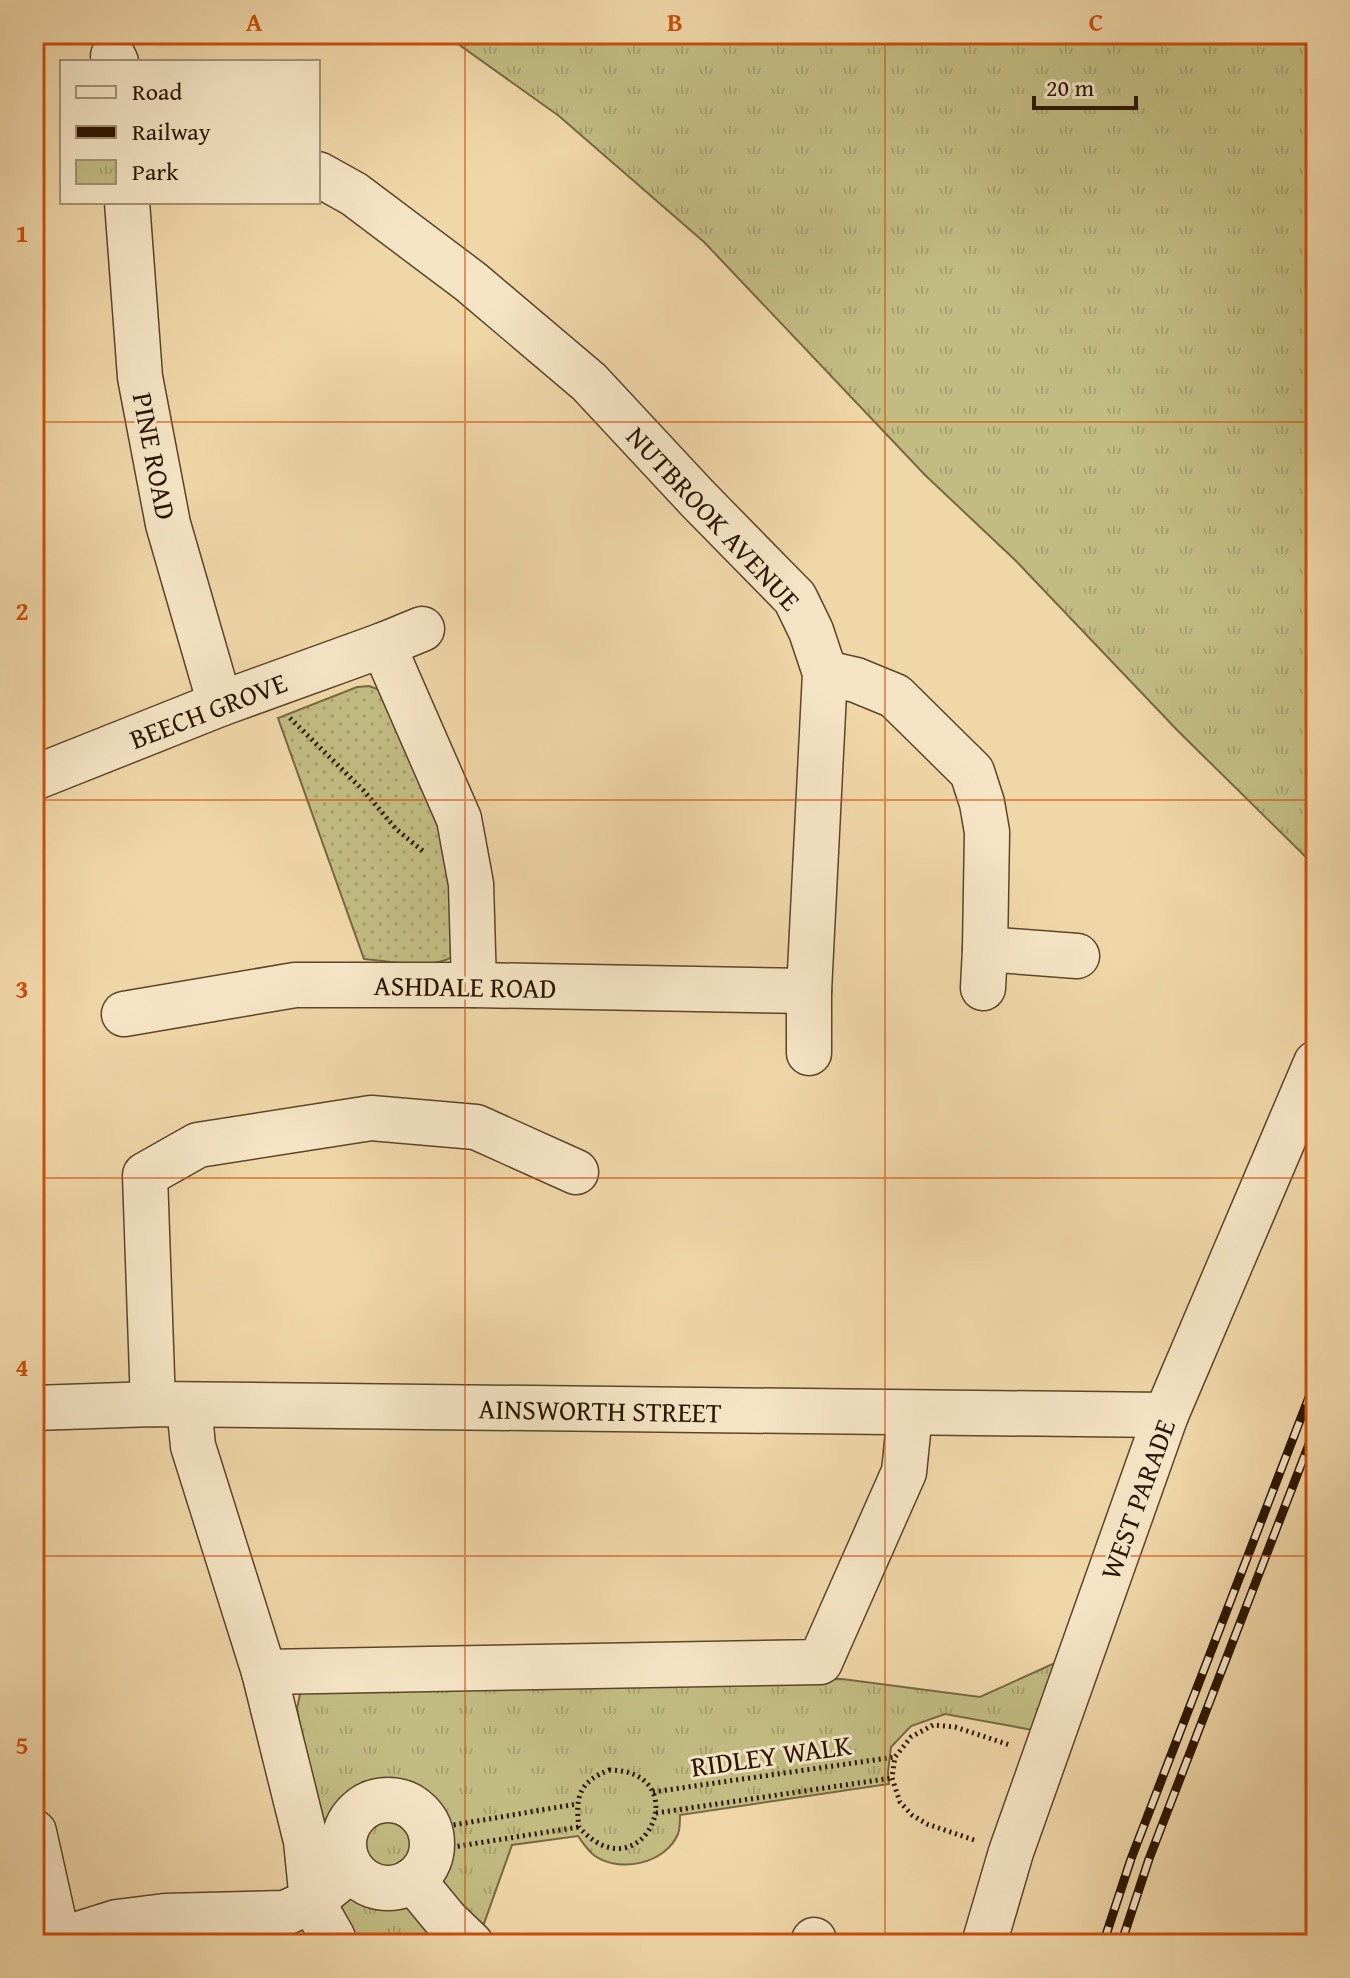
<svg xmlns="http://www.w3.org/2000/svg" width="1350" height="1978" font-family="'Gentium Book Plus',serif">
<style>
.grass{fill:url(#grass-dots);stroke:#766841;stroke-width:2}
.park{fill:url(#park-tufts);stroke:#766841;stroke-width:2}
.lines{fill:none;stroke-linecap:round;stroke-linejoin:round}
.minor-casing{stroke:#5c452a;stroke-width:47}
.path{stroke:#2b1400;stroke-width:5;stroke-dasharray:2 4;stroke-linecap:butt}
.minor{stroke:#f5e5c6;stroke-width:44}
.rail-casing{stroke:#2b1400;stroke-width:9}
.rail{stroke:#f5e5c6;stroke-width:6;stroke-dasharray:18;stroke-linecap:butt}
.grid{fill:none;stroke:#cc4f0a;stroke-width:2;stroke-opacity:0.55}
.labels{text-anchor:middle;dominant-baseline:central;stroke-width:6;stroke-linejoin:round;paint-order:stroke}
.street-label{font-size:28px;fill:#2b1400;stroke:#f5e5c6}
.neatline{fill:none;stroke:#cc4f0a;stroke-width:3}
.grid-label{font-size:26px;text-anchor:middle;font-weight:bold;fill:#cc4f0a}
</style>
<defs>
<pattern id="grass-dots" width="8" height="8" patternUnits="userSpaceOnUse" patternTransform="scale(2)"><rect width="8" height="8" fill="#c2bc82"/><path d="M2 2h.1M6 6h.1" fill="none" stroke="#a7a16e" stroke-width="1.8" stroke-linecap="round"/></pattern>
<pattern id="park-tufts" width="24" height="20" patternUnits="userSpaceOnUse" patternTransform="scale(2)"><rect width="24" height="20" fill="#c2bc82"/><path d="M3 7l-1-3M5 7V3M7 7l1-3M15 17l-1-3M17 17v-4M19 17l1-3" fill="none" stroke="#a7a16e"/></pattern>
</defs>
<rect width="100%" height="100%" fill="#f0d7a8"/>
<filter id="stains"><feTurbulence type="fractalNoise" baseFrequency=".0025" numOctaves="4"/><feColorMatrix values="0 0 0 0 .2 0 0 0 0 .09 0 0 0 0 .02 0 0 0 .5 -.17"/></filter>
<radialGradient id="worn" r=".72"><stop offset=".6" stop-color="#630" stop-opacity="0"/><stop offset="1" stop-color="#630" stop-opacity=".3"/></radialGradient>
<path class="grass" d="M 369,686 L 380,690 L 394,706 L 456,873 L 453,956 C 435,970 387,961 364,959 L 278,718 L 357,687 Z"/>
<g class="park">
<polygon points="444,34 1316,34 1316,867 1178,731 1015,560 925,475 704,242 559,116"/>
<path d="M 1066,1658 L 1038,1731 L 945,1714 L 911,1726 L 891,1747 L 888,1772 L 889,1784 L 680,1815 C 680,1821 680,1829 678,1834 C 665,1864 620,1873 595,1856 C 588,1851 583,1843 578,1836 L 512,1845 L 482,1929 L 475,1944 L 348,1944 L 315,1813 L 297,1708 L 301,1690 L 315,1680 L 842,1679 L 980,1697 Z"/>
</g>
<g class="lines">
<defs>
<g id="minor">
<polyline points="113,56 116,62"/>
<polyline points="318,174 354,194 471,282 589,382 697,498 795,598 811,631 825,673 809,991 809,1053"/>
<polyline points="127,202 140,377 168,524 220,704"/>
<polyline points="383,645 459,819 471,884 474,985"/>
<polyline points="825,673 856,680 895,696 972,772 982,803 987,832 985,949 983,988"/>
<polyline points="34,778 220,704 383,645 422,629"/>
<polyline points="985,949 1077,956"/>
<polyline points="124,1014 295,985 474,985 809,991"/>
<polyline points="153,1404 145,1175 198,1145 371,1118 476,1127 576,1172"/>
<polyline points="189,1405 193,1446 264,1672 306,1841 312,1901 333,1938 333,1944"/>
<polyline points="34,1408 153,1404 1166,1415"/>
<polyline points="264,1672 820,1662 904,1472 910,1413"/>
<circle cx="388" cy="1844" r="44"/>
<polyline points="34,1832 59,1944"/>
<polyline points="413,1880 446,1920 471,1944"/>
<polyline points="47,1944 117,1922 165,1916 285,1913 312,1901 351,1870"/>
<polyline points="813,1944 814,1940"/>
<polyline points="984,1944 1011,1852 1166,1415 1316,1063"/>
</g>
</defs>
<use href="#minor" class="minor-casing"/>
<g class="path">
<polyline points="290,718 364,791 396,829 424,852"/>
<path d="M 609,1770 C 700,1771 641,1898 579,1827 C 575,1797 579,1782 609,1770 Z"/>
<polyline points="653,1792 895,1757"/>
<polyline points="656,1813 892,1778"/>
<polyline points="430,1829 577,1804"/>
<polyline points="974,1840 927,1824 912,1815 900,1802 892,1778 895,1757 911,1737 933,1725 955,1727 1010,1745"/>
<polyline points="434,1850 579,1827"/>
</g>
<use href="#minor" class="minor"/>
<defs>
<g id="rail">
<polyline points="1103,1944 1131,1859 1316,1379"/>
<polyline points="1121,1944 1149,1859 1316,1426"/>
</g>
</defs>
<use href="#rail" class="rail-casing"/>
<use href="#rail" class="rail"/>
</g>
<path class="grid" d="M 465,34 L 465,1944M 885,34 L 885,1944M 34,422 L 1316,422M 34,800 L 1316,800M 34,1178 L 1316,1178M 34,1556 L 1316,1556"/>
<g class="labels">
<g class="street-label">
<text transform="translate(155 456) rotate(79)">PINE ROAD</text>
<text transform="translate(714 518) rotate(47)">NUTBROOK AVENUE</text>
<text transform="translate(208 710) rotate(-21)">BEECH GROVE</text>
<text transform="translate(465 986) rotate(1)">ASHDALE ROAD</text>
<text transform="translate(600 1410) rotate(1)">AINSWORTH STREET</text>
<text transform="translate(1137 1499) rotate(-70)">WEST PARADE</text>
<text transform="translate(771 1755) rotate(-8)">RIDLEY WALK</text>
</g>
</g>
<rect width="1350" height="1978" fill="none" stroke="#f0d7a8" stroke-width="88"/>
<rect x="60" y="60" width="260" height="144" fill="#f5e5c6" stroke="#a49177" stroke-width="2"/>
<rect x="76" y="86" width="40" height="12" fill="#f5e5c6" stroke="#a49177" stroke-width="2"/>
<text x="132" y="100" font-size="24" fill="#2b1400">Road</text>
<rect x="76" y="126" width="40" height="12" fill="#2b1400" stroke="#a49177" stroke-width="2"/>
<text x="132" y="140" font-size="24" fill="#2b1400">Railway</text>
<rect x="76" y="160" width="40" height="24" fill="url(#park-tufts)" stroke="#a49177" stroke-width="2"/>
<text x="132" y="180" font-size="24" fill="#2b1400">Park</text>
<path d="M1034 96v12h102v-12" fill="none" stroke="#2b1400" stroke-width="4"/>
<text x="1046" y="96" font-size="24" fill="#2b1400" stroke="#f5e5c6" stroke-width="6" paint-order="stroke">20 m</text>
<rect x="44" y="44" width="1262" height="1890" class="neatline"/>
<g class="grid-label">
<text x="254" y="31">A</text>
<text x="675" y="31">B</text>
<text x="1096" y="31">C</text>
<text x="22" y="242">1</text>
<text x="22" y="620">2</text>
<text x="22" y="998">3</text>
<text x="22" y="1376">4</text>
<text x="22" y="1754">5</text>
</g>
<rect width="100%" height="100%" filter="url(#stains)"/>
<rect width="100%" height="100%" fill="url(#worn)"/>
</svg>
